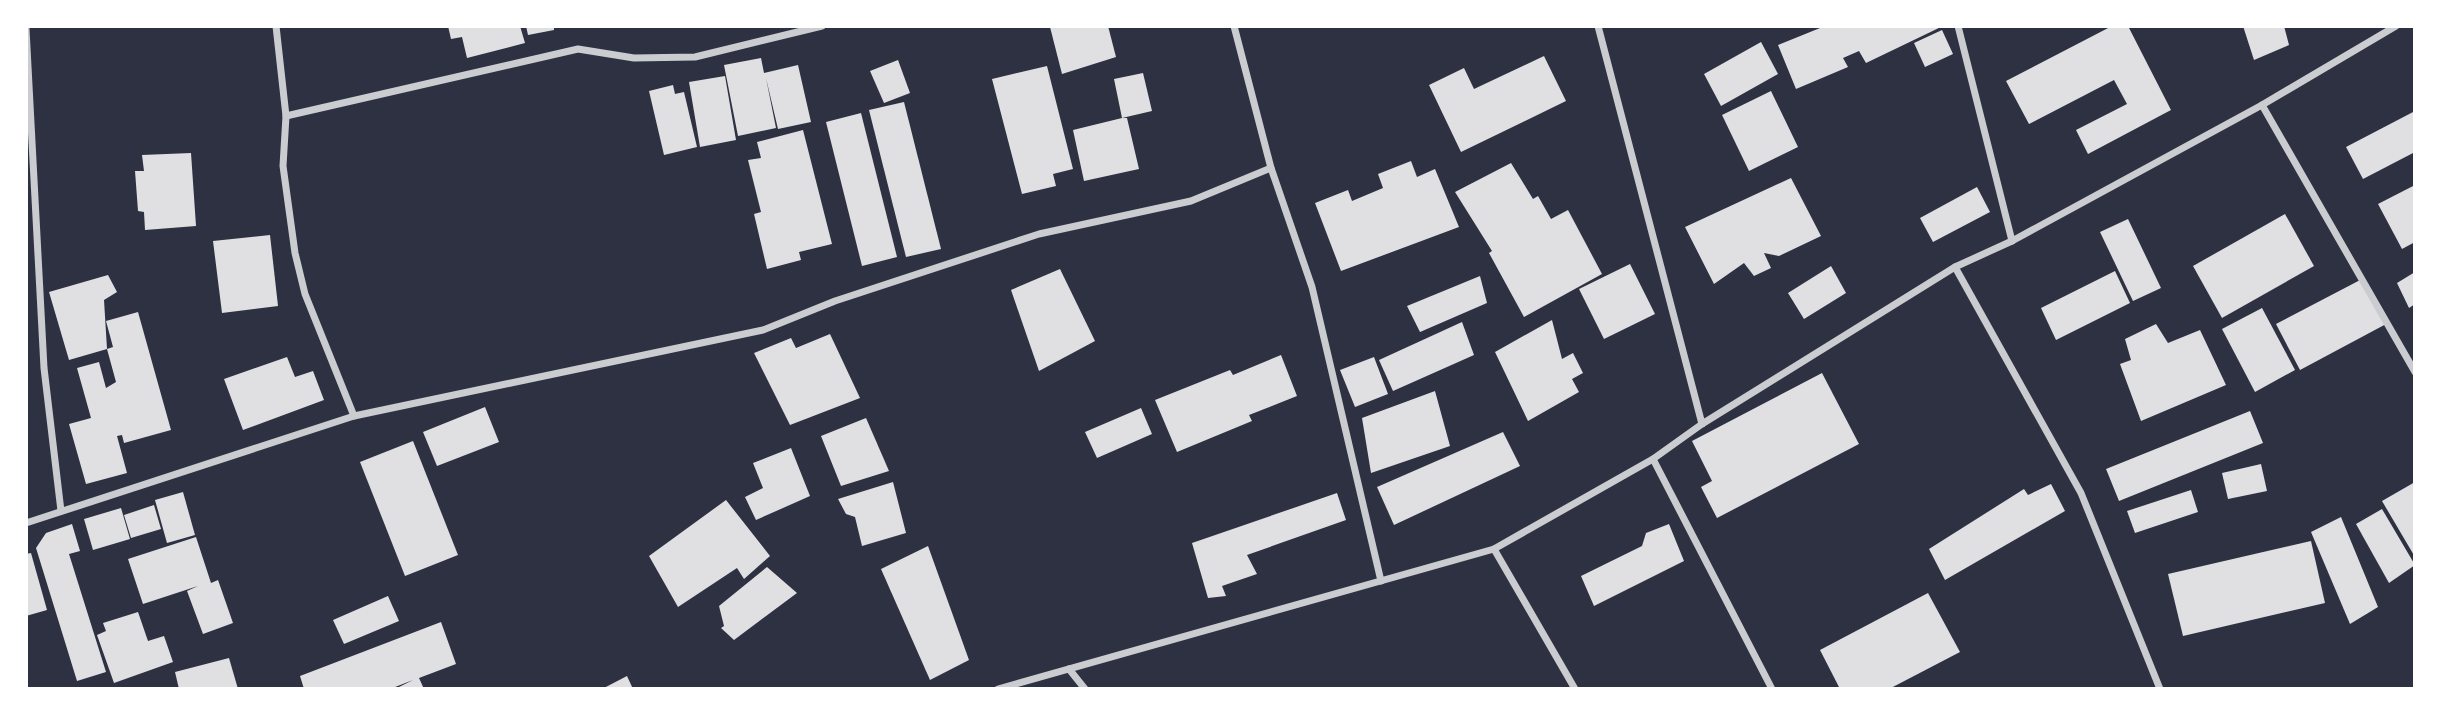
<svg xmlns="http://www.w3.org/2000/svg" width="2441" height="715" font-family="Figtree,sans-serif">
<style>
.building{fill:#e0e0e3}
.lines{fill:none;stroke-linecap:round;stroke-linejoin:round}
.minor{stroke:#caccd0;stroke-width:7}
</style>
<rect width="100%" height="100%" fill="#2d3142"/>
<g class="building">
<polygon points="448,26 520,26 525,43 467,58 462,37 451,39"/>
<polygon points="526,26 554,26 554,30 528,35"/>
<polygon points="1108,26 1116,57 1062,74 1050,27"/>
<polygon points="1825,26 1943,26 1866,63 1859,51 1843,58 1848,67 1796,89 1778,45"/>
<polygon points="2112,26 2128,26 2171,110 2088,154 2076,130 2127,104 2114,80 2029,124 2006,81"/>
<polygon points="2243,26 2284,26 2289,45 2254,60"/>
<polygon points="1942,30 1953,54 1925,67 1914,43"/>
<polygon points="1761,42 1778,74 1721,106 1704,74"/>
<polygon points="1544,56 1566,101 1461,152 1429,85 1464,68 1474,89"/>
<polygon points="761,58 764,73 798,65 811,122 778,129 766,78 776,128 738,136 724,65"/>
<polygon points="898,60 910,93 884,103 870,71"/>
<polygon points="1047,66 1073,169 1053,174 1056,186 1022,194 992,79"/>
<polygon points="1143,73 1152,111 1122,118 1127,118 1139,169 1084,181 1073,130 1122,118 1114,79"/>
<polygon points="725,76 736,140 700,147 689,82"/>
<polygon points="673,85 675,94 684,92 697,147 664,155 649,91"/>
<polygon points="1771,91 1798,147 1749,171 1722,115"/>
<polygon points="904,102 941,249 906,257 869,110"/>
<polygon points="2415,111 2415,152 2363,179 2346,147"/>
<polygon points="861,113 897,257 862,266 826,122"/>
<polygon points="803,130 832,244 799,252 801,260 767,269 754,214 761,212 748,160 761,158 757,142"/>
<polygon points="191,153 196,226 145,230 144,212 138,211 135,171 144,171 142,155"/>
<polygon points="1411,161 1417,177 1435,169 1459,227 1341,271 1315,203 1348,190 1352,201 1383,188 1378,174"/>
<polygon points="1511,163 1533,199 1538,196 1551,219 1568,210 1602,274 1524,317 1489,253 1492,251 1455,192"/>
<polygon points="1791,178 1821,236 1779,256 1764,253 1771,268 1754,276 1744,263 1714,284 1685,227"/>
<polygon points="2415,185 2415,242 2402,249 2378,204"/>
<polygon points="1977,187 1990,212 1933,242 1920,218"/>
<polygon points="2285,214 2314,266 2222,318 2193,266"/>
<polygon points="2128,219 2161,288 2133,301 2100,232"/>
<polygon points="270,235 278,306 222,313 213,241"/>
<polygon points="1630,264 1655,314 1604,339 1579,289"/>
<polygon points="1831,266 1846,293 1804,319 1788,293"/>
<polygon points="1060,269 1095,341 1039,371 1011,290"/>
<polygon points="2115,271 2130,303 2056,340 2041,308"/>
<polygon points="2415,272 2415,304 2409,308 2397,283"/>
<polygon points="108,275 117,292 104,300 107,349 69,360 49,292"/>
<polygon points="1480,276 1487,303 1420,332 1407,306"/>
<polygon points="2364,278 2388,323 2300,370 2276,324"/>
<polygon points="2262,308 2295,370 2255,392 2222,329"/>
<polygon points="138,312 171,430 124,443 122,435 117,436 127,473 86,484 69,424 91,418 77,368 99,362 106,388 116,382 107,349 113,347 106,321"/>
<polygon points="1552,320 1562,359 1573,353 1583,373 1572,379 1579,392 1528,421 1495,352"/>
<polygon points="1462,322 1474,355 1393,391 1379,360"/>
<polygon points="2156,324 2168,343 2200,330 2226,385 2141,421 2120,364 2131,360 2125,339"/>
<polygon points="830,334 860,398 790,425 754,353 791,338 796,348"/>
<polygon points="1281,355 1297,396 1249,415 1252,421 1177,452 1155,400 1230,370 1233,375"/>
<polygon points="287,357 295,377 313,371 324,400 243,430 224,379"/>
<polygon points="1374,357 1388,394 1355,407 1340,370"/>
<polygon points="1822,373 1859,444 1717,518 1701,487 1712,481 1692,441"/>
<polygon points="1435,391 1450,446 1371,473 1362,418"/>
<polygon points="485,407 499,442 437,466 423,432"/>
<polygon points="1141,408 1152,434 1097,458 1085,432"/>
<polygon points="2250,411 2263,443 2119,501 2106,469"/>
<polygon points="866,418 889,471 841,486 821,436"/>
<polygon points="1503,432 1520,466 1394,525 1377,487"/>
<polygon points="413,441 458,555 405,576 360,462"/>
<polygon points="791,448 810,496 756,520 745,497 763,488 753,463"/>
<polygon points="2261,464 2267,491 2228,499 2222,473"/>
<polygon points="893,482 906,533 862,546 855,517 846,514 838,499"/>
<polygon points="2415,482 2415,557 2382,501"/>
<polygon points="2051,484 2065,511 1945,580 1929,549 2024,489 2028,495"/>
<polygon points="2191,490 2198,512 2135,533 2127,511"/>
<polygon points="183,492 195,535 167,543 155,500"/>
<polygon points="1337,493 1346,520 1247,555 1257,574 1222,586 1226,596 1208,598 1192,543"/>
<polygon points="726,500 770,556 744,579 737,568 678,607 649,556"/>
<polygon points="154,505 161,529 131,538 124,515"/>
<polygon points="121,508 130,539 93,550 84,519"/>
<polygon points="2382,509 2415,565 2389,583 2356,524"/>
<polygon points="2341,517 2378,607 2350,624 2311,532"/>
<polygon points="72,524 80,551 69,554 106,672 77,681 36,548 46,533"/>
<polygon points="1669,524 1684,561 1594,606 1581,576 1642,546 1646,533"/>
<polygon points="196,537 211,583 218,580 233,623 203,634 187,591 198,586 143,604 128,559"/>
<polygon points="2311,541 2325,603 2183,636 2168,574"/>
<polygon points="928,546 969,660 930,680 881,569"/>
<polygon points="31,553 47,610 26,616 26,554"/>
<polygon points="767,567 797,593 734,640 721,628 724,626 719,606"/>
<polygon points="1928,593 1960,652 1889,689 1840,689 1820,650"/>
<polygon points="388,596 399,621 344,644 333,620"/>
<polygon points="138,612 148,641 164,636 173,662 114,683 97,635 106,631 103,623"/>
<polygon points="441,622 456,664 419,678 424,689 395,689 413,680 390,689 304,689 300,676"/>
<polygon points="229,658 238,689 179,689 175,672"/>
<polygon points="627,676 633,689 602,689"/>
</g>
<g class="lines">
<g class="minor">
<polyline points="276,26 286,116 283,166 295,253 305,294 354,416"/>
<polyline points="1234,26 1271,168 1312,287 1381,581"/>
<polyline points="1598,26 1702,424"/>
<polyline points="1958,26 2012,241"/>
<polyline points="26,29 44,368 61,511"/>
<polyline points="2262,105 2415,372"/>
<polyline points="286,116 578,49 634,58 695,57 822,26"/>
<polyline points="1955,267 2081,493 2160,689"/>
<polyline points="1653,459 1772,689"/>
<polyline points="26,523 354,416 763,330 835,301 1039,234 1191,201 1271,168"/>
<polyline points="1494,549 1575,689"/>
<polyline points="1069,669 1085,689"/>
<polyline points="998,689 1494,549 1653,459 1702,424 1955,267 2012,241 2262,105 2396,26"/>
</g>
</g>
<rect width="2441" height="715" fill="none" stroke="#ffffff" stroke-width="56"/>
</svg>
